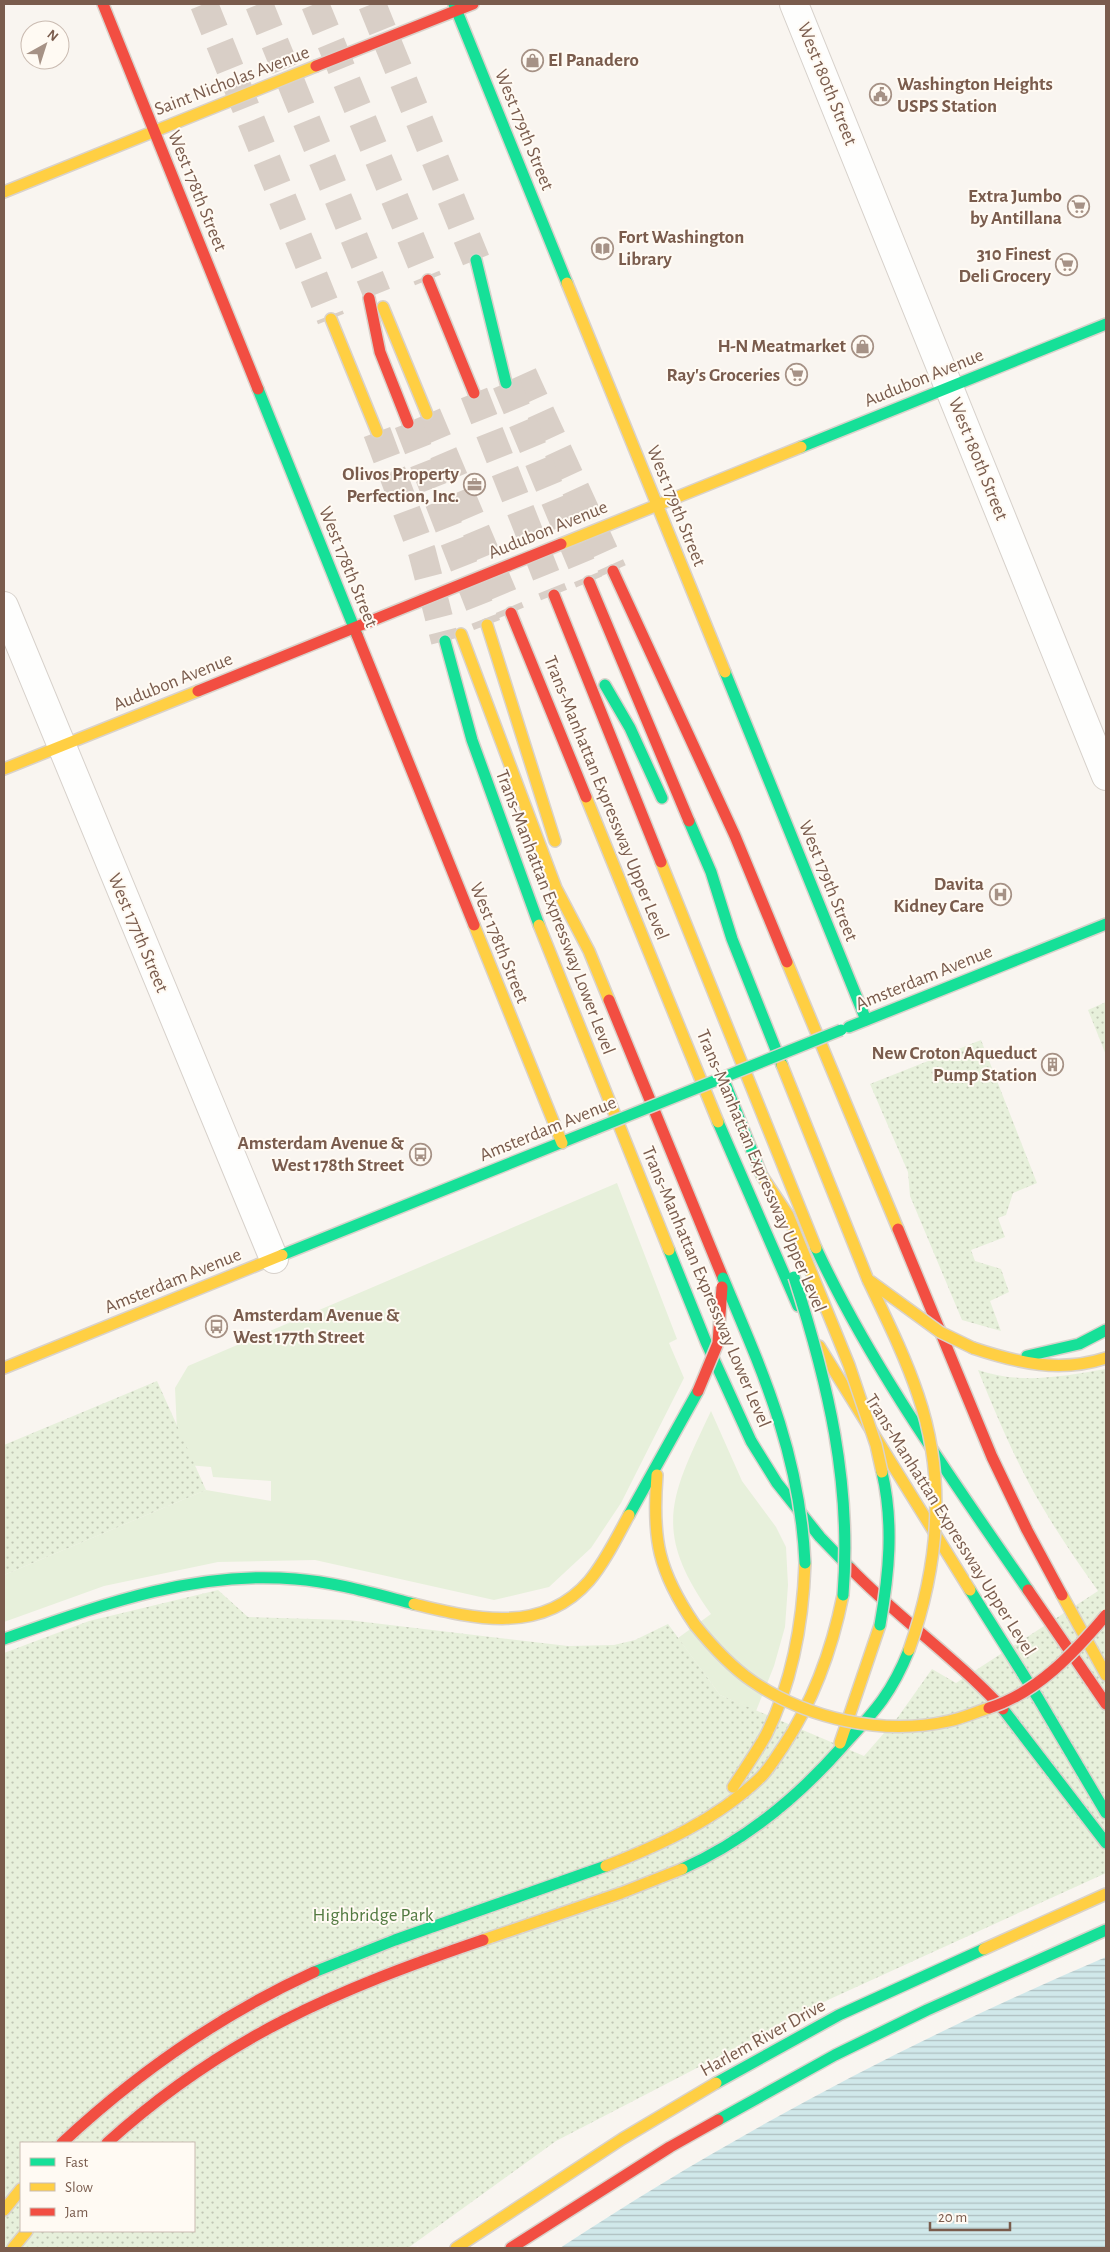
<svg xmlns="http://www.w3.org/2000/svg" width="1110" height="2252" font-family="'Alegreya Sans',sans-serif">
<style>
.grass{fill:#e7f0db}
.park{fill:url(#park-dots);fill-rule:evenodd}
.water{fill:url(#water-rules)}
.lines{fill:none;stroke-linecap:round;stroke-linejoin:round}
.highway-tunnel{stroke:#d9cfc7;stroke-width:28;stroke-dasharray:28 14;stroke-linecap:butt}
.street-casing{stroke:#d7d1cb;stroke-width:30}
.fast-casing{stroke:#d9d2cb;stroke-width:14}
.slow-casing{stroke:#d9d2cb;stroke-width:14}
.jam-casing{stroke:#d9d2cb;stroke-width:14}
.street{stroke:#fefefd;stroke-width:28}
.fast{stroke:#16e098;stroke-width:11}
.slow{stroke:#ffcf43;stroke-width:11}
.jam{stroke:#f24e42;stroke-width:11}
.fast-bridge-casing{stroke:#d9d2cb;stroke-width:14;stroke-linecap:butt}
.slow-bridge-casing{stroke:#d9d2cb;stroke-width:14;stroke-linecap:butt}
.jam-bridge-casing{stroke:#d9d2cb;stroke-width:14;stroke-linecap:butt}
.fast-bridge{stroke:#16e098;stroke-width:11}
.slow-bridge{stroke:#ffcf43;stroke-width:11}
.jam-bridge{stroke:#f24e42;stroke-width:11}
.labels{text-anchor:middle;dominant-baseline:central;stroke-width:4;stroke-linejoin:round;paint-order:stroke}
.poi-label{font-size:19px;font-weight:bold;fill:#7a5c4d;stroke:#fffaf3;text-anchor:end}
.street-label{font-size:19px;fill:#7a5c4d;stroke:#fffaf3}
.park-label{font-size:19px;fill:#537a41;stroke:#fffaf3}
</style>
<defs>
<pattern id="park-dots" width="8" height="8" patternUnits="userSpaceOnUse" patternTransform="scale(1.25)"><rect width="8" height="8" fill="#e7f0db"/><path d="M2 2h.1M6 6h.1" fill="none" stroke="#c0c6b4" stroke-width="1.8" stroke-linecap="round"/></pattern>
<pattern id="water-rules" width="6" height="5" patternUnits="userSpaceOnUse" patternTransform="scale(1.25)"><rect width="6" height="5" fill="#d0e8ea"/><path d="M0 2.5h6" fill="none" stroke="#aebfc0"/></pattern>
</defs>
<rect width="100%" height="100%" fill="#f9f5f0"/>
<g class="grass">
<polygon points="617,1183 677,1339 669,1343 684,1378 621,1503 591,1548 549,1587 494,1600 315,1560 218,1562 104,1586 4,1622 4,1575 206,1490 271,1501 271,1481 213,1477 211,1467 187,1465 178,1453 175,1388 188,1366"/>
<path d="M 711,1411 L 742,1481 L 776,1527 L 786,1547 L 788,1585 L 785,1627 L 774,1666 L 756,1711 L 720,1695 L 678,1638 L 711,1614 C 651,1530 671,1496 711,1411 Z"/>
</g>
<g class="park">
<polygon points="1106,1002 1106,1055 1088,1010"/>
<polygon points="981,1040 1037,1183 1013,1193 1006,1215 998,1218 1005,1237 971,1250 975,1261 1001,1269 1009,1292 990,1301 1001,1331 962,1320 910,1196 908,1172 870,1084"/>
<path d="M 1106,1369 L 1106,1873 L 830,1999 L 556,2141 L 408,2248 L 4,2248 L 4,1653 L 89,1621 L 218,1590 L 248,1617 L 348,1620 L 568,1646 L 614,1645 L 635,1640 L 668,1624 L 720,1695 L 864,1756 L 898,1717 L 932,1669 L 956,1683 L 1098,1591 C 1079,1564 1060,1537 1043,1508 C 1017,1465 997,1417 978,1370 C 1021,1385 1063,1376 1106,1369 ZM 21,2143 L 194,2143 L 194,2231 L 21,2231 Z"/>
<polygon points="157,1381 206,1490 4,1575 4,1445"/>
</g>
<path class="water" d="M 1106,1957 L 1106,2248 L 560,2248 C 733,2134 916,2038 1106,1957 Z"/>
<g class="lines">
<g class="highway-tunnel">
<polyline points="204,4 331,319"/>
<polyline points="259,4 377,294"/>
<polyline points="315,4 428,280"/>
<polyline points="372,4 476,260"/>
<polyline points="523,374 613,571"/>
<polyline points="506,383 589,582"/>
<polyline points="474,393 554,595"/>
<polyline points="427,414 511,613"/>
<polyline points="408,423 487,625"/>
<polyline points="377,432 422,552 445,641"/>
</g>
<defs>
<g id="street">
<polyline points="794,4 1106,776"/>
<polyline points="4,606 274,1259"/>
</g>
<g id="fast">
<polyline points="454,4 567,283"/>
<polyline points="476,260 506,383"/>
<polyline points="258,389 357,635"/>
<polyline points="801,447 1106,324"/>
<polyline points="445,641 472,740 539,925"/>
<polyline points="725,672 866,1020"/>
<polyline points="605,685 630,728 662,798"/>
<polyline points="689,821 711,872 732,939 782,1065"/>
<polyline points="849,1027 1106,924"/>
<polyline points="723,1078 762,1176"/>
<polyline points="718,1122 798,1306"/>
<path d="M 816,1248 C 873,1370 952,1479 1028,1590"/>
<polyline points="669,1250 706,1342 751,1441 777,1483 820,1537 850,1568"/>
<polyline points="282,1255 595,1129"/>
<polyline points="1027,1356 1079,1344 1106,1330"/>
<polyline points="629,1515 698,1391"/>
<polyline points="970,1590 1038,1698 1106,1813"/>
<path d="M 4,1639 C 98,1606 194,1570 295,1579 C 335,1582 375,1594 414,1604"/>
<polyline points="1003,1709 1106,1843"/>
<path d="M 682,1869 C 745,1841 797,1798 842,1747 C 874,1712 891,1695 909,1650"/>
<polyline points="314,1972 395,1940 606,1866"/>
<polyline points="716,2083 839,2015 984,1949"/>
<polyline points="718,2120 835,2055 927,2010 1106,1930"/>
</g>
<g id="slow">
<polyline points="4,192 316,66"/>
<polyline points="567,283 725,672"/>
<polyline points="383,307 427,414"/>
<polyline points="331,319 377,432"/>
<polyline points="561,544 801,447"/>
<polyline points="487,625 555,841"/>
<polyline points="461,634 556,888 589,951 609,1000"/>
<polyline points="4,769 198,691"/>
<polyline points="586,797 718,1122"/>
<polyline points="661,862 816,1248"/>
<polyline points="474,925 562,1143"/>
<polyline points="539,925 669,1250"/>
<polyline points="787,962 898,1229"/>
<polyline points="782,1065 868,1280"/>
<polyline points="819,1346 970,1590"/>
<path d="M 973,1348 C 1018,1363 1060,1373 1106,1358"/>
<polyline points="4,1368 282,1255"/>
<path d="M 657,1475 C 652,1539 658,1571 695,1625"/>
<polyline points="1062,1595 1106,1675"/>
<path d="M 414,1604 C 475,1619 542,1635 589,1581 C 605,1562 617,1537 629,1515"/>
<polyline points="840,1743 880,1625"/>
<path d="M 733,1787 C 744,1770 756,1753 766,1735 C 793,1681 803,1622 805,1563"/>
<path d="M 606,1866 C 660,1845 718,1819 761,1777 C 769,1769 776,1757 783,1747 C 814,1700 832,1650 843,1595"/>
<polyline points="483,1940 621,1893 682,1869"/>
<polyline points="984,1949 1106,1894"/>
<polyline points="4,2210 21,2189"/>
<polyline points="13,2248 27,2231"/>
<polyline points="456,2248 622,2139 716,2083"/>
</g>
<g id="jam">
<polyline points="103,4 258,389"/>
<polyline points="316,66 473,4"/>
<polyline points="428,280 474,393"/>
<polyline points="369,298 380,352 408,423"/>
<polyline points="613,571 735,836 787,962"/>
<polyline points="589,582 689,821"/>
<polyline points="554,595 661,862"/>
<polyline points="511,613 586,797"/>
<polyline points="357,635 474,925"/>
<polyline points="198,691 561,544"/>
<polyline points="609,1000 723,1278"/>
<polyline points="898,1229 992,1457 1027,1530 1062,1595"/>
<path d="M 850,1568 C 898,1618 955,1657 1003,1709"/>
<polyline points="1028,1590 1106,1704"/>
<path d="M 62,2143 C 137,2073 220,2015 314,1972"/>
<path d="M 107,2143 C 224,2037 336,1990 483,1940"/>
<polyline points="511,2248 670,2147 718,2120"/>
</g>
</defs>
<use href="#street" class="street-casing"/>
<use href="#fast" class="fast-casing"/>
<use href="#slow" class="slow-casing"/>
<use href="#jam" class="jam-casing"/>
<use href="#street" class="street"/>
<use href="#fast" class="fast"/>
<use href="#slow" class="slow"/>
<use href="#jam" class="jam"/>
<defs>
<g id="fast-bridge">
<polyline points="595,1129 841,1030"/>
<path d="M 794,1277 C 828,1383 852,1483 843,1595"/>
<path d="M 723,1278 C 764,1375 800,1455 805,1563"/>
<path d="M 880,1625 C 889,1574 894,1524 882,1472"/>
</g>
<g id="slow-bridge">
<polyline points="762,1176 788,1215 849,1365 876,1445 882,1472"/>
<path d="M 868,1280 C 886,1318 905,1356 918,1395 C 947,1480 938,1568 909,1650"/>
<polyline points="870,1281 940,1332 973,1348"/>
<path d="M 695,1625 C 712,1646 730,1666 752,1681 C 807,1719 883,1736 949,1721 C 963,1718 976,1712 989,1708"/>
</g>
<g id="jam-bridge">
<polyline points="698,1391 718,1343 722,1287"/>
<path d="M 989,1708 C 1037,1693 1075,1652 1106,1615"/>
</g>
</defs>
<use href="#fast-bridge" class="fast-bridge-casing"/>
<use href="#slow-bridge" class="slow-bridge-casing"/>
<use href="#jam-bridge" class="jam-bridge-casing"/>
<use href="#fast-bridge" class="fast-bridge"/>
<use href="#slow-bridge" class="slow-bridge"/>
<use href="#jam-bridge" class="jam-bridge"/>
</g>
<defs>
<symbol id="shop-ring" viewBox="-11 -11 22 22"><circle r="9.5" fill="#fffaf3" stroke="#a69286" stroke-width="1.5"/><path d="M-5-2.5h2.3a2.7 3.5 0 0 1 5.4 0H5L5.5 6h-11ZM-1.5-2.5h3a1.5 2.3 0 0 0-3 0Z" fill="#a69286"/></symbol>
<symbol id="civic-ring" viewBox="-11 -11 22 22"><circle r="9.5" fill="#fffaf3" stroke="#a69286" stroke-width="1.5"/><path d="M-.6-6.5H3V-4.5H.6V-3L4-1V1h2V6H-6V1h2V-1L-.6-3ZM-1.2 2.5V6h2.4V2.5Z" fill="#a69286"/></symbol>
<symbol id="supermarket-ring" viewBox="-11 -11 22 22"><circle r="9.5" fill="#fffaf3" stroke="#a69286" stroke-width="1.5"/><path d="M-6-5.5h2.5l.6 2H6L4.5 2H-2.5L-4.4-4H-6ZM-1.5 3.2a1.3 1.3 0 1 0 .1 0ZM3 3.2a1.3 1.3 0 1 0 .1 0Z" fill="#a69286"/></symbol>
<symbol id="library-ring" viewBox="-11 -11 22 22"><circle r="9.5" fill="#fffaf3" stroke="#a69286" stroke-width="1.5"/><path d="M-6-4Q-3-5.5-.7-3.5V5Q-3 3-6 4ZM6-4Q3-5.5 .7-3.5V5Q3 3 6 4Z" fill="#a69286"/></symbol>
<symbol id="office-ring" viewBox="-11 -11 22 22"><circle r="9.5" fill="#fffaf3" stroke="#a69286" stroke-width="1.5"/><path d="M-6-3h4V-5.5h4V-3h4V5H-6ZM-1-4.5V-3h2v-1.5ZM-6 0V1H6V0Z" fill="#a69286"/></symbol>
<symbol id="hospital-ring" viewBox="-11 -11 22 22"><circle r="9.5" fill="#fffaf3" stroke="#a69286" stroke-width="1.5"/><path d="M-5-5h3v3.5h4V-5h3V5h-3V1.5h-4V5h-3Z" fill="#a69286"/></symbol>
<symbol id="building-ring" viewBox="-11 -11 22 22"><circle r="9.5" fill="#fffaf3" stroke="#a69286" stroke-width="1.5"/><path d="M-4-6H4V6H1V3H-1V6H-4ZM-2.5-4.3h1.7v1.8h-1.7ZM.8-4.3h1.7v1.8H.8ZM-2.5-1h1.7V.8h-1.7ZM.8-1h1.7V.8H.8Z" fill="#a69286"/></symbol>
<symbol id="bus-ring" viewBox="-11 -11 22 22"><circle r="9.5" fill="#fffaf3" stroke="#a69286" stroke-width="1.5"/><path d="M-5-6H5V4H4V6H2V4H-2V6H-4V4H-5ZM-3.5-4V0h7V-4ZM-3.5 1.2v1.5H-2V1.2ZM2 1.2v1.5H3.5V1.2Z" fill="#a69286"/></symbol>
</defs>
<g fill-rule="evenodd">
<use href="#shop-ring" x="520" y="48" width="25" height="25"/>
<use href="#civic-ring" x="868" y="82" width="25" height="25"/>
<use href="#supermarket-ring" x="1066" y="194" width="25" height="25"/>
<use href="#library-ring" x="590" y="236" width="25" height="25"/>
<use href="#supermarket-ring" x="1054" y="252" width="25" height="25"/>
<use href="#shop-ring" x="850" y="334" width="25" height="25"/>
<use href="#supermarket-ring" x="784" y="362" width="25" height="25"/>
<use href="#office-ring" x="462" y="472" width="25" height="25"/>
<use href="#hospital-ring" x="988" y="882" width="25" height="25"/>
<use href="#building-ring" x="1040" y="1052" width="25" height="25"/>
<use href="#bus-ring" x="408" y="1142" width="25" height="25"/>
<use href="#bus-ring" x="204" y="1314" width="25" height="25"/>
</g>
<g class="labels">
<g class="poi-label">
<text x="548" y="60" text-anchor="start">El Panadero</text>
<text x="897" y="84" text-anchor="start">Washington Heights<tspan x="897" dy="22">USPS Station</tspan></text>
<text x="1062" y="196">Extra Jumbo<tspan x="1062" dy="22">by Antillana</tspan></text>
<text x="618" y="237" text-anchor="start">Fort Washington<tspan x="618" dy="22">Library</tspan></text>
<text x="1051" y="254">310 Finest<tspan x="1051" dy="22">Deli Grocery</tspan></text>
<text x="846" y="346">H-N Meatmarket</text>
<text x="780" y="375">Ray's Groceries</text>
<text x="459" y="474">Olivos Property<tspan x="459" dy="22">Perfection, Inc.</tspan></text>
<text x="984" y="884">Davita<tspan x="984" dy="22">Kidney Care</tspan></text>
<text x="1037" y="1053">New Croton Aqueduct<tspan x="1037" dy="22">Pump Station</tspan></text>
<text x="404" y="1143">Amsterdam Avenue &amp;<tspan x="404" dy="22">West 178th Street</tspan></text>
<text x="233" y="1315" text-anchor="start">Amsterdam Avenue &amp;<tspan x="233" dy="22">West 177th Street</tspan></text>
</g>
<g class="street-label">
<text transform="translate(232 81) rotate(-21)">Saint Nicholas Avenue</text>
<text transform="translate(827 84) rotate(68)">West 180th Street</text>
<text transform="translate(524 130) rotate(68)">West 179th Street</text>
<text transform="translate(197 191) rotate(68)">West 178th Street</text>
<text transform="translate(924 378) rotate(-22)">Audubon Avenue</text>
<text transform="translate(978 459) rotate(68)">West 180th Street</text>
<text transform="translate(676 506) rotate(68)">West 179th Street</text>
<text transform="translate(548 530) rotate(-22)">Audubon Avenue</text>
<text transform="translate(348 567) rotate(68)">West 178th Street</text>
<text transform="translate(173 682) rotate(-22)">Audubon Avenue</text>
<text transform="translate(606 798) rotate(68)">Trans-Manhattan Expressway Upper Level</text>
<text transform="translate(828 881) rotate(68)">West 179th Street</text>
<text transform="translate(555 912) rotate(69)">Trans-Manhattan Expressway Lower Level</text>
<text transform="translate(138 933) rotate(67)">West 177th Street</text>
<text transform="translate(499 943) rotate(68)">West 178th Street</text>
<text transform="translate(924 978) rotate(-22)">Amsterdam Avenue</text>
<text transform="translate(548 1129) rotate(-22)">Amsterdam Avenue</text>
<text transform="translate(761 1171) rotate(67)">Trans-Manhattan Expressway Upper Level</text>
<text transform="translate(173 1281) rotate(-22)">Amsterdam Avenue</text>
<text transform="translate(706 1287) rotate(67)">Trans-Manhattan Expressway Lower Level</text>
<text transform="translate(950 1525) rotate(58)">Trans-Manhattan Expressway Upper Level</text>
<text transform="translate(763 2038) rotate(-29)">Harlem River Drive</text>
</g>
<g class="park-label">
<text x="373" y="1915">Highbridge Park</text>
</g>
</g>
<rect width="1110" height="2252" fill="none" stroke="#7a5c4d" stroke-width="10"/>
<rect x="20" y="2142" width="175" height="90" fill="#fffaf3" stroke="#cabbb1"/>
<rect x="30" y="2158" width="25" height="8" fill="#16e098" stroke="#cabbb1"/>
<text x="65" y="2167" font-size="15" fill="#7a5c4d">Fast</text>
<rect x="30" y="2183" width="25" height="8" fill="#ffcf43" stroke="#cabbb1"/>
<text x="65" y="2192" font-size="15" fill="#7a5c4d">Slow</text>
<rect x="30" y="2208" width="25" height="8" fill="#f24e42" stroke="#cabbb1"/>
<text x="65" y="2217" font-size="15" fill="#7a5c4d">Jam</text>
<g transform="translate(45 45) rotate(39)"><circle r="24" fill="#fffaf3" stroke="#cabbb1"/>
<path d="M0-4L9 19L0 12L-9 19Z" fill="#a69286"/>
<text y="-8" font-size="14" font-weight="bold" text-anchor="middle" fill="#7a5c4d">N</text>
</g>
<path d="M930 2222v8h80v-8" fill="none" stroke="#7a5c4d" stroke-width="2.5"/>
<text x="938" y="2222" font-size="15" fill="#7a5c4d" stroke="#fffaf3" stroke-width="4" paint-order="stroke">20 m</text>
</svg>
